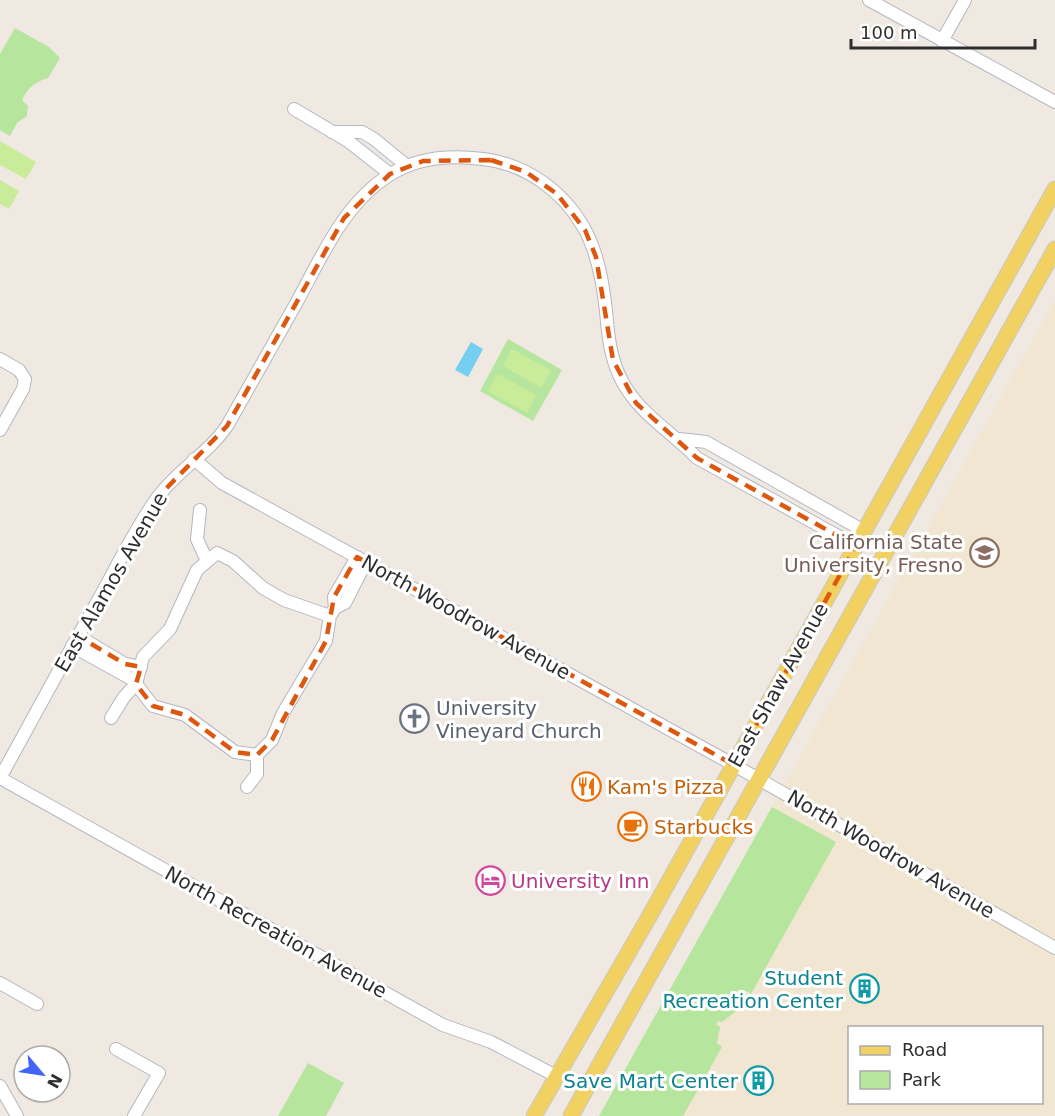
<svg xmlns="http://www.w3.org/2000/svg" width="1055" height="1116" font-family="'DejaVu Sans',sans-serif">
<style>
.education{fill:#f0e6d1;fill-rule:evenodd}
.green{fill:#b6e59e}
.pitch{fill:#c9ec9a}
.water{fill:#75cff0}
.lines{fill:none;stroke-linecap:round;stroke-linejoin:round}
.minor-casing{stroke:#b4b7c1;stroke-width:14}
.major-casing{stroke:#c9c9c9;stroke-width:17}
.minor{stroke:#fff;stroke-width:12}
.major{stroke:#f2d163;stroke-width:15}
.marked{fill:none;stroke:#df570e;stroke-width:4.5;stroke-dasharray:12 8;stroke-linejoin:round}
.labels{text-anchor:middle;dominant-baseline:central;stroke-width:6;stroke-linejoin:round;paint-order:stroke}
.education-label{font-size:20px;fill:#785e54;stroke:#fff;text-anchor:end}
.street-label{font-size:20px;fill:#2e2e2e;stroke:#fff}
.worship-label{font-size:20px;fill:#5b616d;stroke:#fff;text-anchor:start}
.food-label{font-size:20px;fill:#c56008;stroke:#fff;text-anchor:start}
.hotel-label{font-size:20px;fill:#b23c85;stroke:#fff;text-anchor:start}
.culture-label{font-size:20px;fill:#0d838f;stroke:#fff;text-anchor:end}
</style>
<rect width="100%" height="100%" fill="#efe9e1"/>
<path class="education" d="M 1055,300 L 1055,1116 L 600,1116 L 772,807 ZM 850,1028 L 1042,1028 L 1042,1102 L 850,1102 Z"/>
<g class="green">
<path d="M 15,28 L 49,47 L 60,58 L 48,78 C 33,83 29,87 22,100 L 28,106 L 27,116 L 17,123 L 10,136 L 0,130 L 0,54 Z"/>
<polygon points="508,339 562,370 533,421 480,391"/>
<polygon points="772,807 836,842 751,994 746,991 735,1012 722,1022 718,1021 716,1024 720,1027 717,1043 722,1047 683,1116 599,1116"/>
<polygon points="308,1063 344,1083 326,1116 278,1116"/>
</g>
<g class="pitch">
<polygon points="0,141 36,162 26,179 0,165"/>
<polygon points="0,180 19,191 9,209 0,204"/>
<polygon points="512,349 551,370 541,388 503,366"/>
<polygon points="498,374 536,395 527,413 488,391"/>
</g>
<polygon class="water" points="471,342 483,349 468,377 455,370"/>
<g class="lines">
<defs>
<g id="minor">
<polyline points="869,0 1055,102"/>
<polyline points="942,41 965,0"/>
<polyline points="294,109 348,141 390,174"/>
<polyline points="332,132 362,132 374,139 407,166"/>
<polyline points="0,359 19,370 25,379 23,389 0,430"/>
<polyline points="679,439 706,442 864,531"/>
<polyline points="194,459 222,483 734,765 1055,948"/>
<polyline points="200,510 197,539 207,561"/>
<polyline points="357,557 334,597 335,608 345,603 366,562"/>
<polyline points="330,616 284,600 263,588 233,561 217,553 197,570 170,629 143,657 136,684 153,706 185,715 235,752 257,755 272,740 283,713 326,641 330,616 335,608"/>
<polyline points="78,636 125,664 141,667"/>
<polyline points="72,646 137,682"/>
<polyline points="111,718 124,697 136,684"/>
<polyline points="247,787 257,774 257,755"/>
<polyline points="0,983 37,1004"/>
<polyline points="116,1049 159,1073 134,1116"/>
<path d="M 556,1076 L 491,1042 L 443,1025 L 0,778 C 33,718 66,657 100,597 C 118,564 135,529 157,498 C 178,469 208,454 227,426 C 251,384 274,342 298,300 C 323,254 345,202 391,174 C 418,157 452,155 483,159 C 526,164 563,191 584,228 C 598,253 603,283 606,311 C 608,334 610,356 620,377 C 637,413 671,431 697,458 L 856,546"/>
<polyline points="0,1086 17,1116"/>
</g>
<g id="major">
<polyline points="534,1116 649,917 1055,189"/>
<polyline points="571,1116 1055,249"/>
</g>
</defs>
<use href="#minor" class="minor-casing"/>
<use href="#major" class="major-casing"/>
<use href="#minor" class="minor"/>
<use href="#major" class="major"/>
</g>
<path class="marked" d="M 491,160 L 526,172 L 557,194 L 585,230 L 596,257 L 613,360 L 636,403 L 697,458 L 856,546 L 734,765 L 357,557 L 334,597 L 326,641 L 272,740 L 257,755 L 235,752 L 185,715 L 153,706 L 136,684 L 141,667 L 125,664 L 78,636 L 157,498 L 227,426 L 344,218 L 390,174 L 423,161 Z"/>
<defs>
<symbol id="university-ring" viewBox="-11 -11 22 22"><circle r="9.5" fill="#fff" stroke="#8d6e63" stroke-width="1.5"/><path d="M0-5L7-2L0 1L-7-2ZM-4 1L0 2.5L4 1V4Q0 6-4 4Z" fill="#8d6e63"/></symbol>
<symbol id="church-ring" viewBox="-11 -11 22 22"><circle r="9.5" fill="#fff" stroke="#6b7280" stroke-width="1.5"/><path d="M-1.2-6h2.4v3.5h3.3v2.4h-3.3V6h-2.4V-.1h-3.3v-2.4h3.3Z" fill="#6b7280"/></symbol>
<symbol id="restaurant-ring" viewBox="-11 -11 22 22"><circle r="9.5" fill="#fff" stroke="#e8710a" stroke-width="1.5"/><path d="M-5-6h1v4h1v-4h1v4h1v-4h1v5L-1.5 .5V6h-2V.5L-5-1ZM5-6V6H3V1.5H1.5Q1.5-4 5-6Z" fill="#e8710a"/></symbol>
<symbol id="cafe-ring" viewBox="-11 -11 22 22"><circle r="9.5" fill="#fff" stroke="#e8710a" stroke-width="1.5"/><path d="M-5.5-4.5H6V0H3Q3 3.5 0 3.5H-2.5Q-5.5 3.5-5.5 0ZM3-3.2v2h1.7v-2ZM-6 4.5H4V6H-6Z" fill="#e8710a"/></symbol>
<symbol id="hotel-ring" viewBox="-11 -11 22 22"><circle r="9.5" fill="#fff" stroke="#d1479c" stroke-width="1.5"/><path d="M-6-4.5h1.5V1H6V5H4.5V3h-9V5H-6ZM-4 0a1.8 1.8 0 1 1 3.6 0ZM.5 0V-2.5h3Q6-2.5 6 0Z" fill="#d1479c"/></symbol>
<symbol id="building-ring" viewBox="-11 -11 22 22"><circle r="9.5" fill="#fff" stroke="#0f9aa8" stroke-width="1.5"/><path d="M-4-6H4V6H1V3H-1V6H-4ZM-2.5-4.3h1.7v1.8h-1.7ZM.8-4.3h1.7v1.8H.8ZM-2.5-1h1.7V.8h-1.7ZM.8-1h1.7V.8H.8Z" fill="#0f9aa8"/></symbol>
</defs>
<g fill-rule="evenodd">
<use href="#university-ring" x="968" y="536" width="33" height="33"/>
<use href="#church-ring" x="398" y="702" width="33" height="33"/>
<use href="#restaurant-ring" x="570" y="770" width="33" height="33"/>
<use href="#cafe-ring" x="616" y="810" width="33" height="33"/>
<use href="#hotel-ring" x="474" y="864" width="33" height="33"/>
<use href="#building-ring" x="848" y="972" width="33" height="33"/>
<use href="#building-ring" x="742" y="1064" width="33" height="33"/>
</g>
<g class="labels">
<g class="education-label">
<text x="963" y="542">California State<tspan x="963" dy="23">University, Fresno</tspan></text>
</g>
<g class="street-label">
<text transform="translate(111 582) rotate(-60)">East Alamos Avenue</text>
<text transform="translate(466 617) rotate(29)">North Woodrow Avenue</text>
<text transform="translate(778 685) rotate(-61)">East Shaw Avenue</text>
<text transform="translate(891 854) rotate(30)">North Woodrow Avenue</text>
<text transform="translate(276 932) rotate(29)">North Recreation Avenue</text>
</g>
<g class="worship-label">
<text x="436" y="708">University<tspan x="436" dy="23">Vineyard Church</tspan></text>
</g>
<g class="food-label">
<text x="607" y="787">Kam's Pizza</text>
<text x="654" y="827">Starbucks</text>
</g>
<g class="hotel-label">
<text x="511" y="881">University Inn</text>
</g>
<g class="culture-label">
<text x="843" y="978">Student<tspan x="843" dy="23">Recreation Center</tspan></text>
<text x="738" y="1081">Save Mart Center</text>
</g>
</g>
<rect x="848" y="1026" width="195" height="78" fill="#ffffff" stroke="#ababab" stroke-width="1.5"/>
<rect x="860" y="1046" width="30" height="9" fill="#f2d163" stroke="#ababab" stroke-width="1.5"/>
<text x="902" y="1056" font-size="18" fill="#2e2e2e">Road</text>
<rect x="860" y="1071" width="30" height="18" fill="#b6e59e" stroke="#ababab" stroke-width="1.5"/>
<text x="902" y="1086" font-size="18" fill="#2e2e2e">Park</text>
<g transform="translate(42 1074) rotate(119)"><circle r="28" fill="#ffffff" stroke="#ababab" stroke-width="1.5"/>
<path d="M0-4.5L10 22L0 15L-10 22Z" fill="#4264fb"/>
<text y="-9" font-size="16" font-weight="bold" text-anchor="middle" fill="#2e2e2e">N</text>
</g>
<path d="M851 39v9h184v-9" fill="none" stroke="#2e2e2e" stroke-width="3"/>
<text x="860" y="39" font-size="18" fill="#2e2e2e" stroke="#ffffff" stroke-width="4.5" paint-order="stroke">100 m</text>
</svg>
